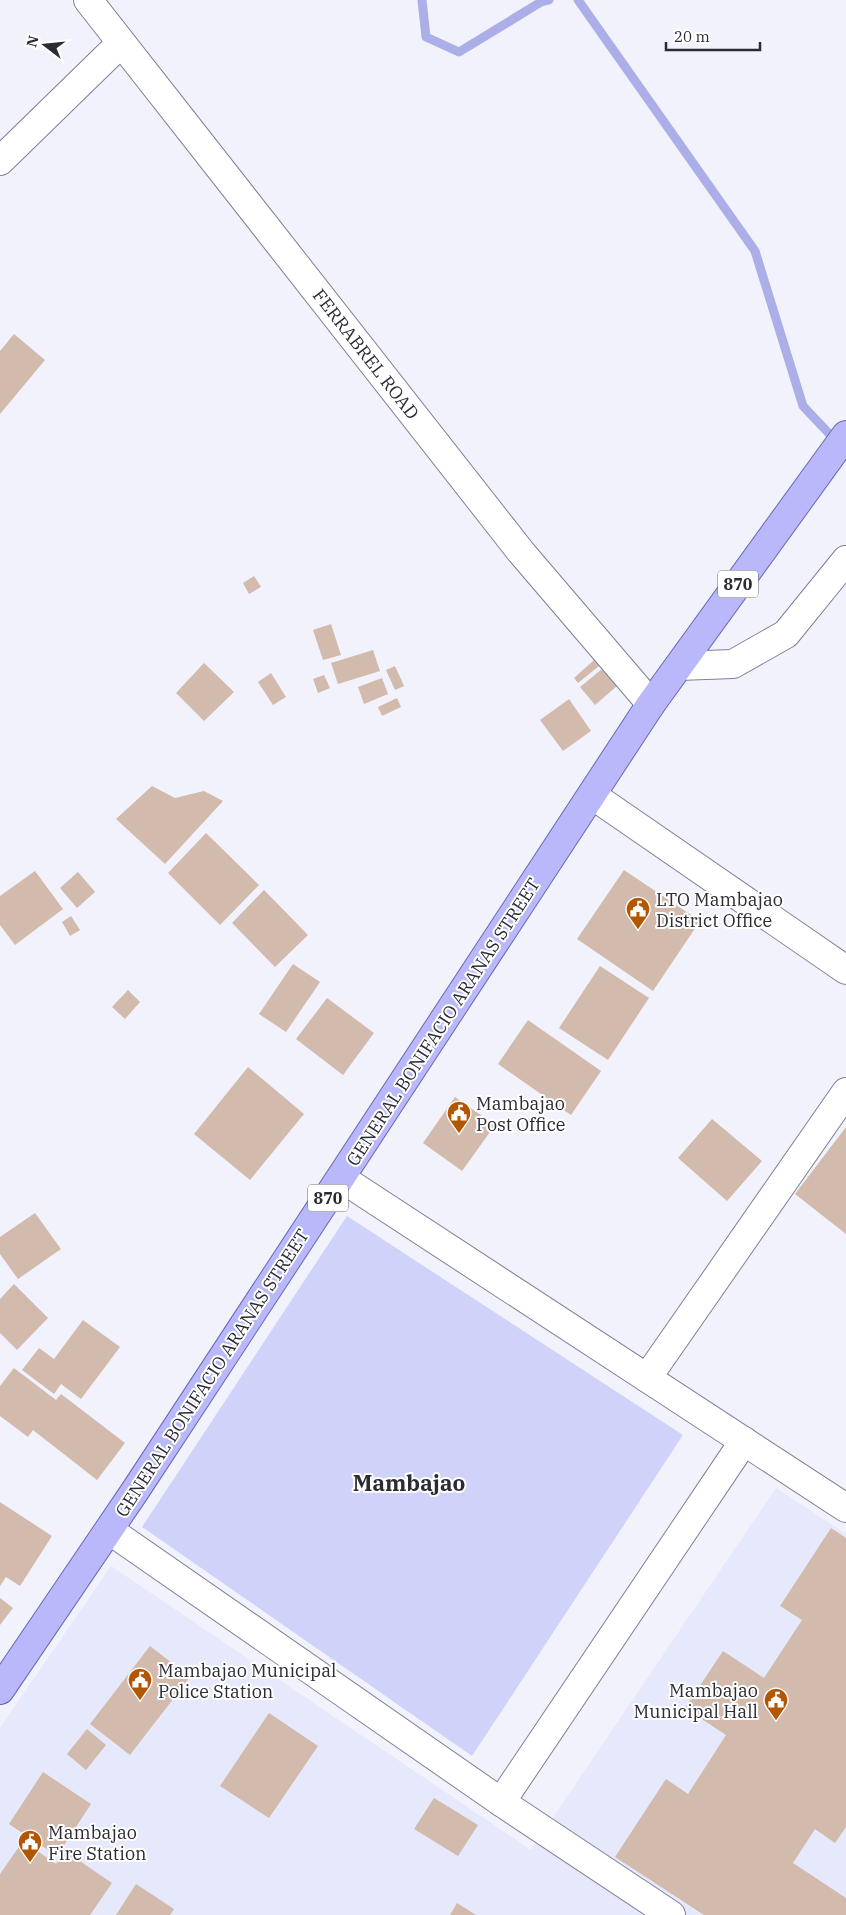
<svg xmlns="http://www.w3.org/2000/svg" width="846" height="1915" font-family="'IBM Plex Serif',serif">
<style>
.built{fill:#e6e8fb}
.green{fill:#d0d3f9}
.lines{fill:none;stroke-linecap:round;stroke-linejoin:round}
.stream{stroke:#abaee7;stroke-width:9}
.building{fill:#d2baad}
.minor-casing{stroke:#7f8096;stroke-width:30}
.major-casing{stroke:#6968b3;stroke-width:30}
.minor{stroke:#fff;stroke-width:28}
.major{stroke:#b9b8fb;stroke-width:28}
.labels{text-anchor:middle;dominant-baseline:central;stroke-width:4;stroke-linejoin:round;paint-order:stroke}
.shield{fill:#fff;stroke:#6b6b71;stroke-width:1}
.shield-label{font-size:16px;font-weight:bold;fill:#2b2b34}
.street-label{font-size:18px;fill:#2b2b34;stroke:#fff}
.poi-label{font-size:18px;fill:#2b2b34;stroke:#fff;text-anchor:start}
.district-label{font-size:22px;font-weight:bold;fill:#2b2b34;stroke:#fff}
</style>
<rect width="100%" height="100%" fill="#f1f2fc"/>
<polygon class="built" points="776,1488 846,1534 846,1915 0,1915 0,1728 111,1566 531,1850"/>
<polygon class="green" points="347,1216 683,1435 472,1756 142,1527"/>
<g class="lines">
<g class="stream">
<polyline points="422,0 426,37 459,52 541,2 549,0"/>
<polyline points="578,0 755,251 803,406 837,442"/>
</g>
</g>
<g class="building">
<polygon points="14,334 45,360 0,414 0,351"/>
<polygon points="254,576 261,587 249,594 243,583"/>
<polygon points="331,624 341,655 323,660 313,630"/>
<polygon points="373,650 380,671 338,684 331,663"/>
<polygon points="594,660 599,666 578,683 574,678"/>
<polygon points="204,663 234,692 204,721 176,693"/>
<polygon points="395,666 404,686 395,690 386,670"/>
<polygon points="602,669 617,686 595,705 580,687"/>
<polygon points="271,673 286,697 273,705 258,682"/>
<polygon points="324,675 330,688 318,693 313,679"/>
<polygon points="382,678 388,694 364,704 358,687"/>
<polygon points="397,698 401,707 382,716 378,707"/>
<polygon points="569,699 591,731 563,751 540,720"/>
<polygon points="152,786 175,798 204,791 223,801 165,864 116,819"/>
<polygon points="206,833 259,885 220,925 168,873"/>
<polygon points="624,870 700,921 653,991 577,939"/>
<polygon points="35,871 63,909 15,945 0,925 0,896"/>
<polygon points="78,872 95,892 77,908 60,888"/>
<polygon points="264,890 308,935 275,967 232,923"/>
<polygon points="71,916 80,930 70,936 62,922"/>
<polygon points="293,964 320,982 286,1032 259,1014"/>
<polygon points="600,966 649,998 608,1060 559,1028"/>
<polygon points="128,990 140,1002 125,1019 112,1007"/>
<polygon points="327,998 374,1033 343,1075 296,1039"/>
<polygon points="528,1020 601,1071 571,1115 498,1064"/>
<polygon points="248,1067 304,1114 250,1180 194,1134"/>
<polygon points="455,1097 495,1125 462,1171 423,1143"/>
<polygon points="712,1119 762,1161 727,1201 678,1158"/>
<polygon points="846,1127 846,1234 795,1194"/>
<polygon points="35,1213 61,1249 18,1279 0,1254 0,1237"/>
<polygon points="14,1284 48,1318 17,1350 0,1333 0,1299"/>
<polygon points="83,1320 120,1347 81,1399 61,1384 54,1394 22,1370 39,1348 54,1359"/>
<polygon points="14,1368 56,1400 61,1394 125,1443 97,1480 33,1430 28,1437 0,1416 0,1386"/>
<polygon points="0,1502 52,1536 20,1586 6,1577 0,1586"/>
<polygon points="831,1528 846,1538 846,1827 835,1843 815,1829 793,1863 846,1898 846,1915 704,1915 615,1857 666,1779 688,1794 726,1735 685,1708 723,1651 764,1678 802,1620 780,1606"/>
<polygon points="0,1598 13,1608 0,1625"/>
<polygon points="150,1646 190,1677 130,1755 90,1724"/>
<polygon points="269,1713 318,1746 269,1818 220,1786"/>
<polygon points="87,1729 106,1745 86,1770 67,1754"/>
<polygon points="43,1772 91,1804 57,1856 9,1824"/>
<polygon points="434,1798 478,1825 458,1856 414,1829"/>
<polygon points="23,1841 56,1864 65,1851 112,1883 90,1915 0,1915 0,1874"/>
<polygon points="136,1884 174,1909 170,1915 116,1915"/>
<polygon points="457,1903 476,1915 450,1915"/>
</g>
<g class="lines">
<defs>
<g id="minor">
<polyline points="88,0 521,552 651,704"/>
<polyline points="0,161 121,43"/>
<polyline points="679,666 733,664 786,634 846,560"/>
<polyline points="592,795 846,970"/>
<polyline points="341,1178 846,1508"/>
<polyline points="647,1378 846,1092"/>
<polyline points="109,1530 501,1802 671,1915"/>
<polyline points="501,1802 744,1441"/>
</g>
<polyline id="major" points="0,1690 135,1491 651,704 846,435"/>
</defs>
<use href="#minor" class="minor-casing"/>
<use href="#major" class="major-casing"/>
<use href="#minor" class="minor"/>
<use href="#major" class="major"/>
</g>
<defs>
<symbol id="civic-pin" viewBox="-11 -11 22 30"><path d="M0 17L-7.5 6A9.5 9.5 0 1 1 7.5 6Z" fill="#b35601" stroke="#fff"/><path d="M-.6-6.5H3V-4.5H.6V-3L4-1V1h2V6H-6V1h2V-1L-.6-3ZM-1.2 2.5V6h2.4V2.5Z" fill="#fff"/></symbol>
</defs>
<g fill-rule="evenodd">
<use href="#civic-pin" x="624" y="895" width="28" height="38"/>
<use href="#civic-pin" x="445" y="1099" width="28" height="38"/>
<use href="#civic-pin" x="126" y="1666" width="28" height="38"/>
<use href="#civic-pin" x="762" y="1686" width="28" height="38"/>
<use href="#civic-pin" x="16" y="1828" width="28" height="38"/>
</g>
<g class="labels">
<g class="shield">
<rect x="718" y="570.5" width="40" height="27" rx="4"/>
<rect x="308" y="1184.5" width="40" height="27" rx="4"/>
</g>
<g class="shield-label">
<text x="738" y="584">870</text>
<text x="328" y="1198">870</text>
</g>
<g class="street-label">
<text transform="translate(366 354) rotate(52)">FERRABREL ROAD</text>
<text transform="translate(443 1022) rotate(-57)">GENERAL BONIFACIO ARANAS STREET</text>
<text transform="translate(212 1373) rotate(-57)">GENERAL BONIFACIO ARANAS STREET</text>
</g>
<g class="poi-label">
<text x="656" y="899">LTO Mambajao<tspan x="656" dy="21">District Office</tspan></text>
<text x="476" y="1103">Mambajao<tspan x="476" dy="21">Post Office</tspan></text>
<text x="158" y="1670">Mambajao Municipal<tspan x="158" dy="21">Police Station</tspan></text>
<text x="758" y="1690" text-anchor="end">Mambajao<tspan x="758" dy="21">Municipal Hall</tspan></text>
<text x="48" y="1832">Mambajao<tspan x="48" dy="21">Fire Station</tspan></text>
</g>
<g class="district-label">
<text x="409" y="1482">Mambajao</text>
</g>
</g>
<g transform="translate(45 45) rotate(286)" stroke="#ffffff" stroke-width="4" paint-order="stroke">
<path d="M0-4L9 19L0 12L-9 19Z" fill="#2b2b34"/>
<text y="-8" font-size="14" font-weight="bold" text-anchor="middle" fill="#2b2b34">N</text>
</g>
<path d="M666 42v8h94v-8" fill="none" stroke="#2b2b34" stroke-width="2.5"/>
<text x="674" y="42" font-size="15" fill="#2b2b34" stroke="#ffffff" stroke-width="4" paint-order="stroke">20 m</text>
</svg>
